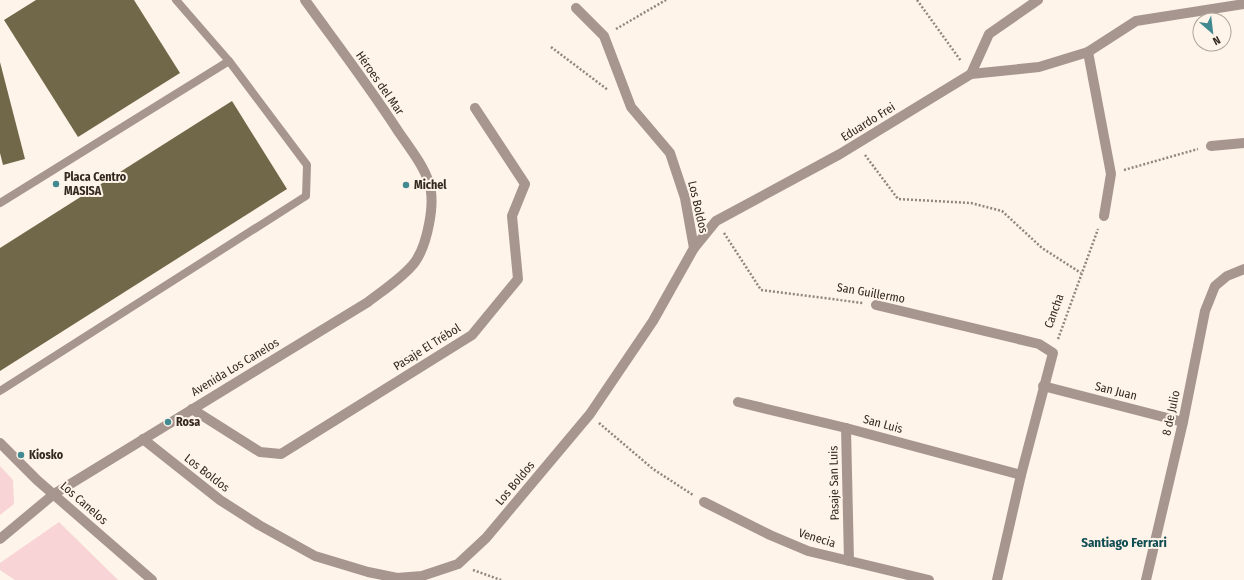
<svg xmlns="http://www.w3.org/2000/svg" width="1244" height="580" font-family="'Fira Sans Condensed',sans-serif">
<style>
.green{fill:#f8d4d7}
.building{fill:#716849}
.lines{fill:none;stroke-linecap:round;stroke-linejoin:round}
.path{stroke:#91867c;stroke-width:2.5;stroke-dasharray:2 2;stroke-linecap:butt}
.service{stroke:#a79690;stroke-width:8}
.pedestrian{stroke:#a79690;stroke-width:10}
.minor{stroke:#a79690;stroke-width:10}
.tertiary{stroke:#a79690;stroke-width:10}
.poi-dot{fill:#428a91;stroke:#fff4e9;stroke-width:1.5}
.labels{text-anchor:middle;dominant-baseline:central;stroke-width:4;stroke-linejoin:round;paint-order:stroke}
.street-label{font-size:12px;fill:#34291f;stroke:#fff4e9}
.poi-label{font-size:12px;font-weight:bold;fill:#34291f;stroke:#fff4e9;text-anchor:start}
.neighbourhood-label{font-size:13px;font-weight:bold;fill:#114e54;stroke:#fff4e9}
</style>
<rect width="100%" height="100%" fill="#fff4e9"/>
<g class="green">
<polygon points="0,466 13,480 14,504 0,515"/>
<polygon points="59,522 118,580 15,580 0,570 0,563"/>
</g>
<g class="building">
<polygon points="36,0 134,0 180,73 78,137 4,20"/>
<polygon points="0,62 25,159 3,165 0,153"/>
<polygon points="232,101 287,189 0,371 0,248"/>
</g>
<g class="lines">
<g class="path">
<polyline points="917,0 961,61"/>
<polyline points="616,29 666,0"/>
<polyline points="551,47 608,90"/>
<polyline points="865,155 898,199 971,203 1002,211 1042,248 1081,273"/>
<polyline points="1124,170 1198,149"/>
<polyline points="724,233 761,290 863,303"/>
<polyline points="1058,339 1098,229"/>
<polyline points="599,423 653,469 693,495"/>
<polyline points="473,570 501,580"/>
</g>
<g class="service">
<polyline points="0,203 229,61"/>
<polyline points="0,391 306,196 307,165 229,61 176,0"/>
</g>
<polyline class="pedestrian" points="192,409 260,452 281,454 472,335 518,279 512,216 525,184 475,108"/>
<g class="minor">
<polyline points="1088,52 1111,174 1104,216"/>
<polyline points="971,74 1039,67 1088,52 1136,21 1244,4"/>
<polyline points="1211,146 1244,143"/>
<polyline points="694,248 716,221 840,154 971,74 989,34 1038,0"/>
<polyline points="876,305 1039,344 1053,353 1021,475 997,580"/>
<polyline points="1043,386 1183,422"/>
<polyline points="738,402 846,428 1021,475"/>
<polyline points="846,428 849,561"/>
<polyline points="143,439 220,500 259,525 315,556 368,572 397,578 422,576 458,564 486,538 590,414 653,321 694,248 685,198 670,153 631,107 604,36 576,8"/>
<polyline points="0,443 37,480 152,580"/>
<polyline points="704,502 770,535 808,551 929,580"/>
<polyline points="1146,580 1183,422 1205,311 1215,286 1227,276 1244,269"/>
</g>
<path class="tertiary" d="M 0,539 L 54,494 L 368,302 C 382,291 404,277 415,262 C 427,245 436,203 429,183 C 424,166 409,147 398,131 C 369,86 336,43 305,0"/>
</g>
<g class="poi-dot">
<circle cx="56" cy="184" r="4"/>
<circle cx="406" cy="185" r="4"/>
<circle cx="168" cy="422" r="4"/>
<circle cx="21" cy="455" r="4"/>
</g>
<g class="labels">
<g class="street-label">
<text transform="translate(380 83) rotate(55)">Héroes del Mar</text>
<text transform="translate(868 122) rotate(-32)">Eduardo Frei</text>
<text transform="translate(698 207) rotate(77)">Los Boldos</text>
<text transform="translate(871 293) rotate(10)">San Guillermo</text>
<text transform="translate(1054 311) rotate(-70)">Cancha</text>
<text transform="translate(427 347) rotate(-32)">Pasaje El Trébol</text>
<text transform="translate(235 367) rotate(-31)">Avenida Los Canelos</text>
<text transform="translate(1116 391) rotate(14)">San Juan</text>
<text transform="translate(1171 413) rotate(-78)">8 de Julio</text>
<text transform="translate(883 424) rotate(15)">San Luis</text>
<text transform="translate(207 473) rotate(38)">Los Boldos</text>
<text transform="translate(515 483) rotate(-50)">Los Boldos</text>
<text transform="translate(834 483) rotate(-91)">Pasaje San Luis</text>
<text transform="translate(84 503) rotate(41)">Los Canelos</text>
<text transform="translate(817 538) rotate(17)">Venecia</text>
</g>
<g class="poi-label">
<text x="64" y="177">Placa Centro<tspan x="64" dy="14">MASISA</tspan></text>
<text x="414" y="185">Michel</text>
<text x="176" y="422">Rosa</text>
<text x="29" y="455">Kiosko</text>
</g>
<g class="neighbourhood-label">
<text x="1124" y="542">Santiago Ferrari</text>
</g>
</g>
<g transform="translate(1212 32) rotate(152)"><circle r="19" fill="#fff4e9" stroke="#aea398"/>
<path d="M0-3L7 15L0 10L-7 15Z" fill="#428a91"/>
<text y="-6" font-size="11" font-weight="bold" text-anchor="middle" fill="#34291f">N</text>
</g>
</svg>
